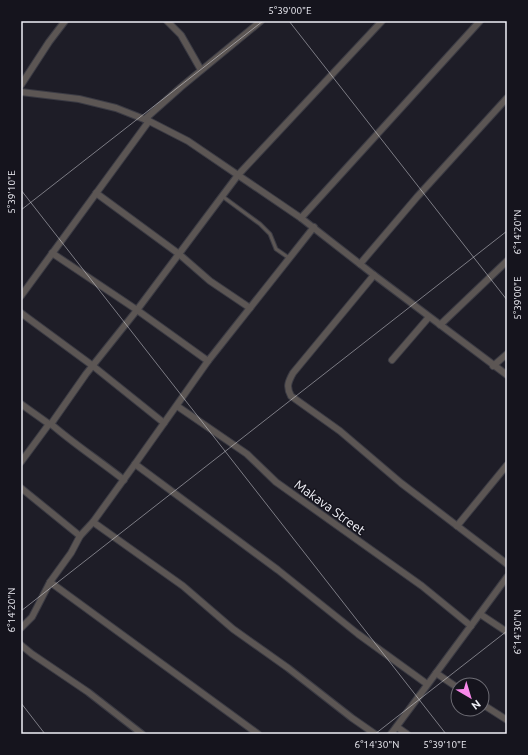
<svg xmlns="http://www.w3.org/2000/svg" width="528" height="755" font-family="Ubuntu,sans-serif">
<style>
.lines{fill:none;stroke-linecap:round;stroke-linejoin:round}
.service-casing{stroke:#3b3b44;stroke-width:5}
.minor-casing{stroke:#3b3b44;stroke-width:8}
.service{stroke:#5c5654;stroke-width:3}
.minor{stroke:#5c5654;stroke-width:6}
.ticks{fill:none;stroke:#f0f0f7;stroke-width:1;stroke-opacity:0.45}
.labels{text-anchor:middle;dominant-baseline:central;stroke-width:3;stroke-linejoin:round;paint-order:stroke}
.street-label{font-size:13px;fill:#f0f0f7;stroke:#15141d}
.neatline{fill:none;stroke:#f0f0f7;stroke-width:1.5}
.ticks-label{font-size:10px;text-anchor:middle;fill:#f0f0f7}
</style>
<rect width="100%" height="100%" fill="#1e1d27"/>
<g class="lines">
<defs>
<polyline id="service" points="222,196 260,224 270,234 276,249 289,258"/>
<g id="minor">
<polyline points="167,21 181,35 201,70"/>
<polyline points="21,85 49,42 65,21"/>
<polyline points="21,92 79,99 116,108 149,121 188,141 301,218 374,275 507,375"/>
<polyline points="145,119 181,87 261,21"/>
<polyline points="96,193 179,254 210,281 250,308"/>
<polyline points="301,218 480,21"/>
<polyline points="360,264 417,197 507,98"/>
<path d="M 374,275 L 293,373 C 288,382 286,387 291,396 L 340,431 L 401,483 L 507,564"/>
<polyline points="21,296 149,121"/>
<polyline points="21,313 93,366 164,423"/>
<polyline points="440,325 507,261"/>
<polyline points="392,360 429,317"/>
<polyline points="208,361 137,310 238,175 382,21"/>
<polyline points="493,366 507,354"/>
<polyline points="21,404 49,424"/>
<polyline points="177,406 247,454 276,482 422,586 471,626"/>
<polyline points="51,424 86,374 137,310 52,253"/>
<path d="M 21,462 L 49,424 L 51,424 C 74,444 100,461 124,480"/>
<polyline points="135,464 278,570 358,634 427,684"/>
<polyline points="21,488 80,536"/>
<polyline points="93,522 183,586 233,629 288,668 352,718 375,734"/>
<polyline points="457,526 507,465"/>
<polyline points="50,582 258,734"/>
<polyline points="480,614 507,632"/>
<polyline points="21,628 32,617 50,582 71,553 80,536 93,522 135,464 208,361 314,227"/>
<polyline points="21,645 32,654 88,692 142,734"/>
<polyline points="436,673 458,688"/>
<polyline points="482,704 507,720"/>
<polyline points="397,727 407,734"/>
<polyline points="391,734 507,577"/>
</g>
</defs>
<use href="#service" class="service-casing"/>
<use href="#minor" class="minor-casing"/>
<use href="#service" class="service"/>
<use href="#minor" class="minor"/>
</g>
<path class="ticks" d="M 289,21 L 507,300M 21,190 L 446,734M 21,210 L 263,21M 21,611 L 507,231M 21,703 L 45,734M 375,734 L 507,631"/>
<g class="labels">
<g class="street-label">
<text transform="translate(330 507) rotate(36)">Makava Street</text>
</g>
</g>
<rect width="528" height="755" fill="none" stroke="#15141d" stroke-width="44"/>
<g transform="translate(470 697) rotate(142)"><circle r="19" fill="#15141d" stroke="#6d6c74"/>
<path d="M0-3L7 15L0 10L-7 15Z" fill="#f888ea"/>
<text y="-6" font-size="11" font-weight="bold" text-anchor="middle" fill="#f0f0f7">N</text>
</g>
<rect x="22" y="22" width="484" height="711" class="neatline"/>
<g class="ticks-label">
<text x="290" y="14">5°39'00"E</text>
<text transform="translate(11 192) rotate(-90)" y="4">5°39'10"E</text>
<text transform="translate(517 232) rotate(-90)" y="4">6°14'20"N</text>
<text transform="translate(517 298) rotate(-90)" y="4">5°39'00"E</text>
<text transform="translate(11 610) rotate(-90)" y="4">6°14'20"N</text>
<text transform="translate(517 632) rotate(-90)" y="4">6°14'30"N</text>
<text x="377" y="748">6°14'30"N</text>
<text x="445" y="748">5°39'10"E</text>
</g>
</svg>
